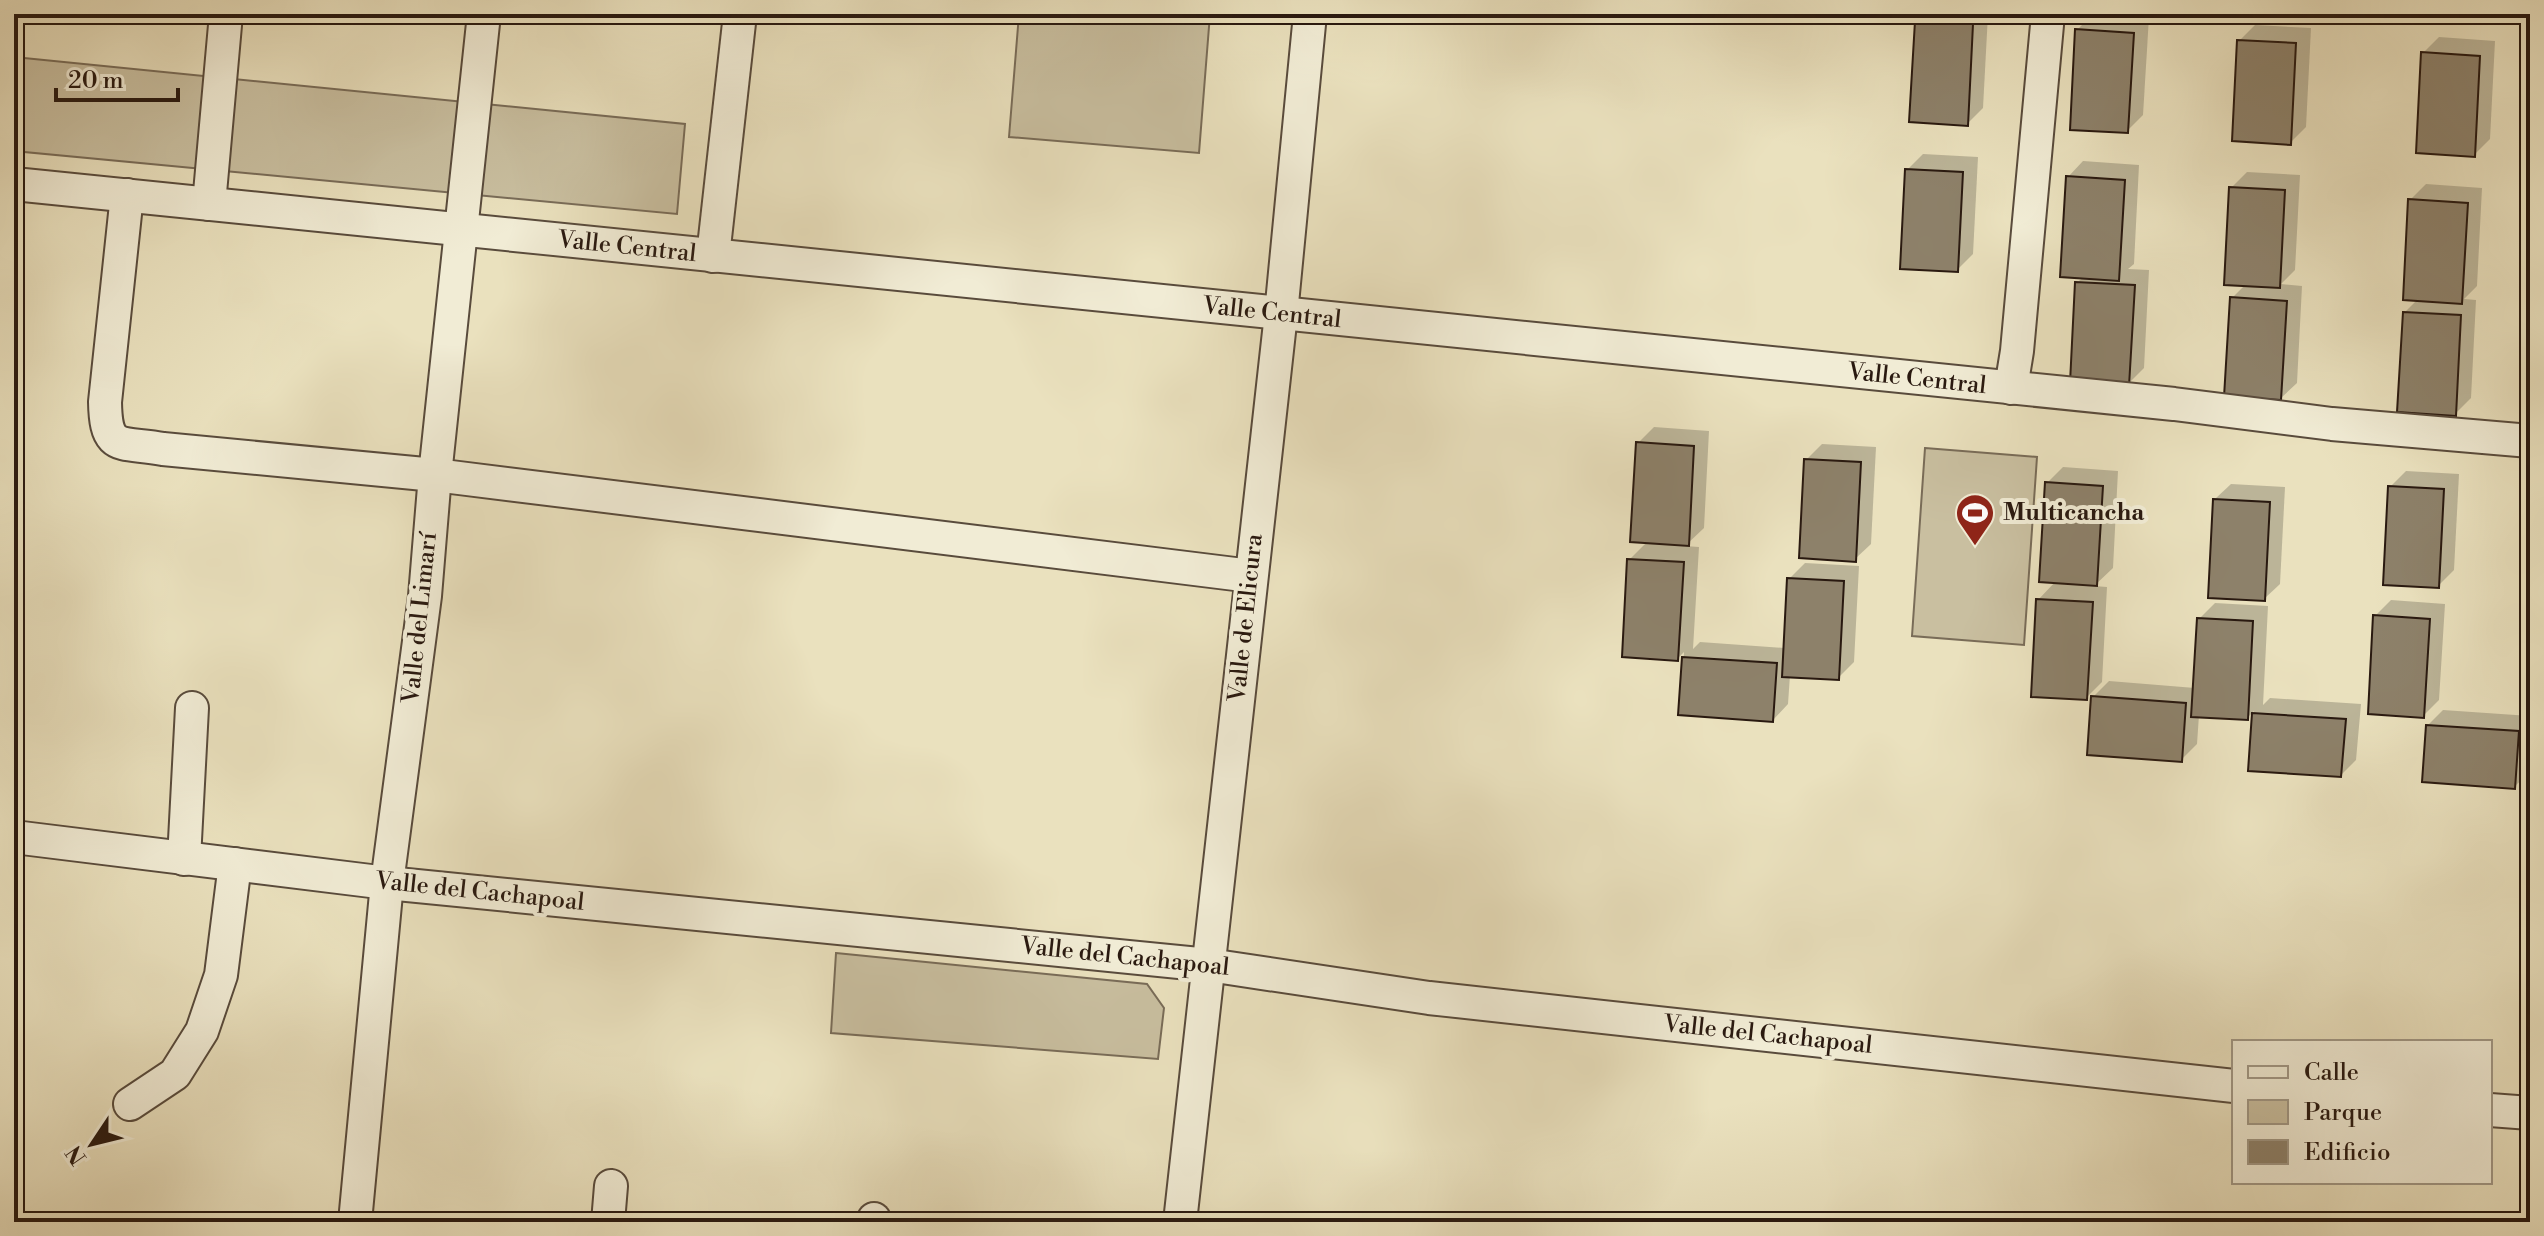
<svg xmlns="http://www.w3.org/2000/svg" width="2544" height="1236" font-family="'Libre Bodoni',serif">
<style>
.green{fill:#c9bfa0;stroke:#796c58;stroke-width:2}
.shadow{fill:#0003}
.building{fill:#8d816a;stroke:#291910;stroke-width:2}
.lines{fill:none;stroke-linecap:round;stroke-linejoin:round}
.minor-casing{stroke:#594b3c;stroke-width:36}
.minor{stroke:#f1ecd5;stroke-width:32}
.labels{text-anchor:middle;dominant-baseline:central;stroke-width:8;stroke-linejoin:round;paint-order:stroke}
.street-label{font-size:24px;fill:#291910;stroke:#f1ecd5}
.poi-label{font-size:24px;font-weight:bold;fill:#291910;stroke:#f1ecd5;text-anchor:start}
</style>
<rect width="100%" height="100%" fill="#eae1be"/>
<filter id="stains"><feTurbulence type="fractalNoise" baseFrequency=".0025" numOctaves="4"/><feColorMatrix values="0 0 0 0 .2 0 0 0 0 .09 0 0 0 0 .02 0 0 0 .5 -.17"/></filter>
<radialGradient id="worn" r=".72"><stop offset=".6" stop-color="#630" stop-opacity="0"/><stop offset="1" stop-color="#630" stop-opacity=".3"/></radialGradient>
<g class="green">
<polygon points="1019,14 1210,14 1199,153 1009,137"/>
<polygon points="14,57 685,124 677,214 14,151"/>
<polygon points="1925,448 2037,457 2024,645 1912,636"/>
<polygon points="836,953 1147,984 1164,1008 1158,1059 831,1033"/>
</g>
<g class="shadow">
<polygon points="1925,14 1988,14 1983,108 1967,124 1917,22"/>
<polygon points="2093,14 2149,17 2143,115 2127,131 2077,30"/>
<polygon points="2255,25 2311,28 2306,127 2290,143 2239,41"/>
<polygon points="2439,37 2495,41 2490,139 2474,155 2423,53"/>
<polygon points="1923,154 1978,157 1973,254 1957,270 1907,170"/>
<polygon points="2083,161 2139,165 2134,264 2128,269 2149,270 2144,368 2128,384 2077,283 2083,277 2068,177"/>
<polygon points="2247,172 2300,175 2295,270 2281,284 2302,286 2297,383 2281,398 2232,298 2246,284 2231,188"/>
<polygon points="2426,184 2482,188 2477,286 2464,299 2476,300 2471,398 2455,414 2405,312 2418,299 2410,200"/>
<polygon points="1654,427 1709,431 1704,528 1685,546 1699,547 1693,649 1700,642 1785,648 1789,579 1805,563 1859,566 1854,662 1838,678 1790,675 1788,704 1773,720 1681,713 1684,652 1677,659 1629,560 1648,541 1638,443"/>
<polygon points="1822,444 1876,447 1871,544 1855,559 1806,460"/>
<polygon points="2063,467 2118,471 2113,568 2094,586 2107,587 2102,682 2086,698 2038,600 2056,581 2047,483"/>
<polygon points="2406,471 2459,474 2454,570 2438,586 2390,487"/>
<polygon points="2231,484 2285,487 2280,584 2264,599 2215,499"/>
<polygon points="2391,600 2445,604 2439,700 2423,716 2375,616"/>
<polygon points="2215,603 2268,606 2263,705 2270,698 2361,704 2356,760 2341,775 2250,769 2254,711 2247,718 2199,715 2197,744 2181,760 2093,697 2109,681 2195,688 2199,619"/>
<polygon points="2443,710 2530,716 2530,772 2514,787 2428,725"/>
</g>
<g class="building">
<polygon points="1915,21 1973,24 1968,126 1909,122"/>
<polygon points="2075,29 2134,33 2128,133 2070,130"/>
<polygon points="2237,40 2296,43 2291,145 2232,141"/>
<polygon points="2421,52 2480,56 2475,157 2416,153"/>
<polygon points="1905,169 1963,172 1958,272 1900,269"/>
<polygon points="2066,176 2125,180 2119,281 2060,277"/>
<polygon points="2229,187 2285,190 2280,288 2224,285"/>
<polygon points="2408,199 2468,203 2462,304 2403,300"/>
<polygon points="2075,282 2135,285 2129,386 2070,383"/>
<polygon points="2230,297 2287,301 2281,400 2224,397"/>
<polygon points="2403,312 2461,315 2456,416 2397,412"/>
<polygon points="1636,442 1694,446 1689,546 1630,542"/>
<polygon points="1804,459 1861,462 1856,562 1799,558"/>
<polygon points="2045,482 2103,486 2097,586 2039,582"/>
<polygon points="2388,486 2444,489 2439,588 2383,585"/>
<polygon points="2213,499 2270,502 2265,601 2208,598"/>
<polygon points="1627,559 1684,562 1678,661 1622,657"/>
<polygon points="1787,578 1844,581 1839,680 1782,677"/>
<polygon points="2036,599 2093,602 2087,700 2031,697"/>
<polygon points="2373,615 2430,619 2424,718 2368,714"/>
<polygon points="2197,618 2253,621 2248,720 2191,717"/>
<polygon points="1682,657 1777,663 1773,722 1678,715"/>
<polygon points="2091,696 2186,703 2182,762 2087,755"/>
<polygon points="2252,713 2346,719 2341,777 2248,771"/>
<polygon points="2426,725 2519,731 2515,789 2422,782"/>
</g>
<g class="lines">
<defs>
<g id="minor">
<polyline points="14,184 2174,404 2332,424 2530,441"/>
<path d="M 127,195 L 105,402 C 106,453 120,441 163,449 L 435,475 L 1251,576"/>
<polyline points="209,204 226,14"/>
<polyline points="713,256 740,14"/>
<polyline points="2011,388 2017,351 2048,14"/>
<polyline points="14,837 387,883 1209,965 1429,998 2234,1086"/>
<polyline points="184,859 192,708"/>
<polyline points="130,1104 175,1074 202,1031 221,975 235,864"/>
<polyline points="2490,1110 2530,1113"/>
<polyline points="355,1222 387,883 425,596 435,475 484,14"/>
<polyline points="608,1222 611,1186"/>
<polyline points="874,1222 874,1219"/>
<polyline points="1180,1222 1281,314 1310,14"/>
</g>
</defs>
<use href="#minor" class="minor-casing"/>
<use href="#minor" class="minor"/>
</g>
<defs>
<symbol id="stadium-pin" viewBox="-11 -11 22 30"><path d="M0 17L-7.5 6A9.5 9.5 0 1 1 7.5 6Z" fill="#8f2418" stroke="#f1ecd5"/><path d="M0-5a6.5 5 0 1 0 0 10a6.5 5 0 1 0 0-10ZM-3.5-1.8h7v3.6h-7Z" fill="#fff"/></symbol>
</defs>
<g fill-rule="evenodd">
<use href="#stadium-pin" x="1953" y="491" width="44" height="60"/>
</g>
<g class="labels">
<g class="street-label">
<text transform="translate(627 247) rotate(6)">Valle Central</text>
<text transform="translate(1272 313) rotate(6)">Valle Central</text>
<text transform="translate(1917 379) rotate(6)">Valle Central</text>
<text transform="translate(420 618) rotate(-84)">Valle del Limarí</text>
<text transform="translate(1246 618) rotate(-84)">Valle de Elicura</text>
<text transform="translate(480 892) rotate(6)">Valle del Cachapoal</text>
<text transform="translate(1125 957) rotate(6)">Valle del Cachapoal</text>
<text transform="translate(1768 1035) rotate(6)">Valle del Cachapoal</text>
</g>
<g class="poi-label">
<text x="2003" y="513">Multicancha</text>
</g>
</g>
<rect width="2544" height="1236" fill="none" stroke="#eae1be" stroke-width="48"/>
<rect x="16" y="16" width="2512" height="1204" fill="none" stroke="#291910" stroke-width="4"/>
<rect x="24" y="24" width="2496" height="1188" fill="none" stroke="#291910" stroke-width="2"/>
<rect x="2232" y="1040" width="260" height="144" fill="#f1ecd5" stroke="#a19886" stroke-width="2"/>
<rect x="2248" y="1066" width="40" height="12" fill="#f1ecd5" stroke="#a19886" stroke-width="2"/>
<text x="2304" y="1080" font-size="24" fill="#291910">Calle</text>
<rect x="2248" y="1100" width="40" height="24" fill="#c9bfa0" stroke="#a19886" stroke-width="2"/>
<text x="2304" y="1120" font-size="24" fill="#291910">Parque</text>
<rect x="2248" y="1140" width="40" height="24" fill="#8d816a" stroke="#a19886" stroke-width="2"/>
<text x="2304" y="1160" font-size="24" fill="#291910">Edificio</text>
<g transform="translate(92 1144) rotate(235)" stroke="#f1ecd5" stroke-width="6" paint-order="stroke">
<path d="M0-6L14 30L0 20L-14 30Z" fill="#291910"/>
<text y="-12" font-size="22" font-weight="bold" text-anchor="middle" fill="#291910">N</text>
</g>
<path d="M56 88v12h122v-12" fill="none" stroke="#291910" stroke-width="4"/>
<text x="68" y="88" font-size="24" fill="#291910" stroke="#f1ecd5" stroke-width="6" paint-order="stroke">20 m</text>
<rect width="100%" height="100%" filter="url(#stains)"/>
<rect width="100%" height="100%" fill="url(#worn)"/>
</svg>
